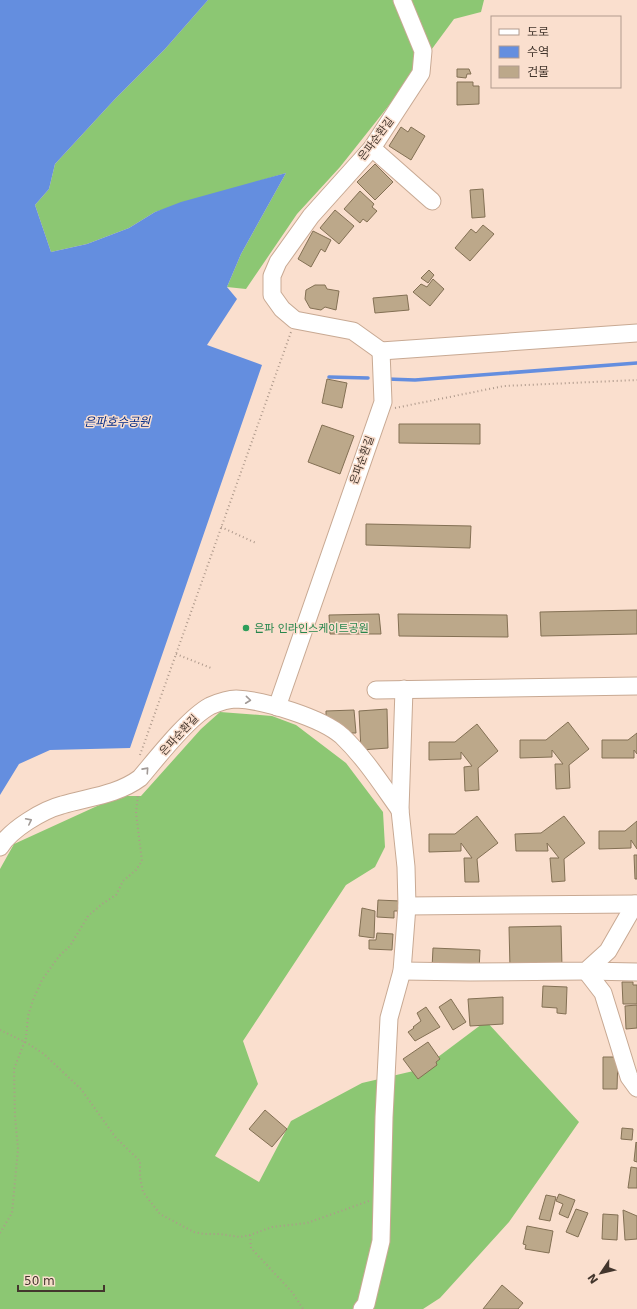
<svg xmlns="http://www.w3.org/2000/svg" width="637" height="1309" font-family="'DejaVu Sans','Noto Sans KR',sans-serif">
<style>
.forest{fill:#8cc773}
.water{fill:#648edf}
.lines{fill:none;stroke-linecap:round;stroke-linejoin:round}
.stream{stroke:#648edf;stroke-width:3.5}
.building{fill:#bca88a;stroke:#837054}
.minor-casing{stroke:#c8a993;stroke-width:19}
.path{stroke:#ae998b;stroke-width:2;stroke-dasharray:1 3;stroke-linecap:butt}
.minor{stroke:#fff;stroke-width:17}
.oneway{stroke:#a19a96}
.leisure-dot{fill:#2e9e5b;stroke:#fadfce;stroke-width:1.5}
.labels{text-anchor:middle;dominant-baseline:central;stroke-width:3;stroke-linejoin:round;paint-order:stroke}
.street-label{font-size:11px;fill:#43362d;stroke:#fadfce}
.leisure-label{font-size:11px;fill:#27864d;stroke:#fadfce;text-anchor:start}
.water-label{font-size:12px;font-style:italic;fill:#002a86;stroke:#fadfce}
</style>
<rect width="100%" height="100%" fill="#fadfce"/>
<g class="forest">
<polygon points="208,0 484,0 481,12 454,19 409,80 340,167 297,214 246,289 227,287 241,254 286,173 155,212 129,228 87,244 51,252 35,205 49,189 55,164 115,99 165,49"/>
<polygon points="220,712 272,716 296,725 346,763 383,812 385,847 375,867 346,885 243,1041 258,1084 215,1156 259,1182 291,1121 362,1083 422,1069 486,1021 579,1122 509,1222 440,1298 423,1309 0,1309 0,869 14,844 119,796 141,796 201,729"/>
</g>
<polygon class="water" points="0,0 208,0 165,49 115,99 55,164 49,189 35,205 51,252 87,244 129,228 155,212 181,202 286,173 241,254 227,287 237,299 207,345 262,365 130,748 50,750 19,764 0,795"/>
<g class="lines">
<g class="stream">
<polyline points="329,377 368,378"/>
<polyline points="387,379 415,380 637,363"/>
</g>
</g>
<g class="building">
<polygon points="457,69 469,69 471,74 467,74 466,78 457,77"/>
<polygon points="457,82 473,82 473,86 479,86 479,104 457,105"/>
<polygon points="401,127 408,132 411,127 425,136 411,160 389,146"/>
<polygon points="375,164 393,182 375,200 357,182"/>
<polygon points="483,189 485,217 472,218 470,190"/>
<polygon points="360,191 374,204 372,207 377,211 367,222 363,219 360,223 344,209"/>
<polygon points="335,210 354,226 339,244 320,228"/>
<polygon points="483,225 494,234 470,261 455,248 471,229 476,233"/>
<polygon points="313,231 331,240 325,252 321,249 311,267 298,259"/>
<polygon points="429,270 434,275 428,283 421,278"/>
<polygon points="433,279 444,289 430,306 413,292 421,284 427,287"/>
<polygon points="315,285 325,285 327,289 339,291 336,310 325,307 321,310 310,308 305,299 306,290"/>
<polygon points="407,295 409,310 375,313 373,298"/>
<polygon points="327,379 347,383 342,408 322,403"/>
<polygon points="399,424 480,424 480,444 399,443"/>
<polygon points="322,425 354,436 340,474 308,462"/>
<polygon points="366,524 471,526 470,548 366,545"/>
<polygon points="637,610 637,634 541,636 540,612"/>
<polygon points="379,614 381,634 330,634 329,615"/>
<polygon points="398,614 507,615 508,637 399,636"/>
<polygon points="387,709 388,748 361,750 359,711"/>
<polygon points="354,710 356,733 347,733 326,722 326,711"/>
<polygon points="568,722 589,749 569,765 570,788 556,789 555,764 563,764 552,750 552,757 520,758 520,740 546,740"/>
<polygon points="477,724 498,751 478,768 479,790 465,791 464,767 472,766 461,752 461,759 429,760 429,742 455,742"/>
<polygon points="637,733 637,754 634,750 634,758 602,758 602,740 628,740"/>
<polygon points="477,816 498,843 477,859 479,882 465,882 464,858 472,858 461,843 461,851 429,852 429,834 455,834"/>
<polygon points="564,816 585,843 564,859 565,881 552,882 550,858 559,858 547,843 548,851 516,851 515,834 541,833"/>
<polygon points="637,821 637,849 631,840 631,848 599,849 599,831 625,831"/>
<polygon points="634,855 637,855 637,879 635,879"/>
<polygon points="378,900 400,901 399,911 394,911 394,918 377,917"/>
<polygon points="362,908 375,911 374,938 359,936"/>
<polygon points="561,926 562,967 510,968 509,927"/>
<polygon points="377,933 393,934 392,950 369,949 369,940 376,940"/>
<polygon points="433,948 480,950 479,970 432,968"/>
<polygon points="622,982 633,982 633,985 637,985 637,1004 623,1004"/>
<polygon points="543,986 567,987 566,1014 557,1013 557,1008 542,1007"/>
<polygon points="503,997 503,1024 470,1026 468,999"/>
<polygon points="451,999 466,1022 453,1030 439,1007"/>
<polygon points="637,1005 637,1028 626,1029 625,1006"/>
<polygon points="426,1007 440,1027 415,1041 408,1032 414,1028 413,1027 421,1021 417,1013"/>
<polygon points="428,1042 440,1059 436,1062 437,1065 418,1079 403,1059"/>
<polygon points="603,1057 618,1057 617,1089 603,1089"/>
<polygon points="265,1110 287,1129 272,1147 249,1129"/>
<polygon points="622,1128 633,1129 632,1140 621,1139"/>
<polygon points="636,1142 637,1143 637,1162 634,1161"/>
<polygon points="631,1167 637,1168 637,1188 628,1188"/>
<polygon points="559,1194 575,1200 568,1218 559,1214 563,1204 556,1201"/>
<polygon points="546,1195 556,1197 550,1221 539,1219"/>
<polygon points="576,1209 588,1213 578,1237 566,1232"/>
<polygon points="623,1210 637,1216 637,1239 625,1240"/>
<polygon points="603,1214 618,1215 617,1240 602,1239"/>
<polygon points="527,1226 553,1231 549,1253 525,1249 526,1245 523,1244"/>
<polygon points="502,1285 523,1303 518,1309 483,1309"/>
</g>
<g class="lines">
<defs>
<g id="minor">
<polyline points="372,148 432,201"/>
<polyline points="381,351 353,331 295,320 282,309 272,295 272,276 278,262 311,216 372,148 421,73 423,51 402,0"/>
<polyline points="381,351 637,333"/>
<polyline points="376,690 637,686"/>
<polyline points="277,707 383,402 381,351"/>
<path d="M 0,847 C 11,829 43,810 62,805 C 89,797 117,795 140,778 C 157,758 188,718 210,706 C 217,703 229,699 236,699 C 263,700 322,718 342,736 C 365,758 382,785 400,810"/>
<polyline points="407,906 637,904"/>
<polyline points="402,971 470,972 586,971 608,951 635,904"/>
<polyline points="586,971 603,993 629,1077 637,1088"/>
<polyline points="586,971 637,972"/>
<polyline points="362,1309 366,1304 381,1241 384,1117 389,1018 402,971 407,906 406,867 400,810 404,689"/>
</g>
</defs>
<use href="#minor" class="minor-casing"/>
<g class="path">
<polyline points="395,408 504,386 637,380"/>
<polyline points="221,527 256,543"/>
<polyline points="176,654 211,668"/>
<polyline points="140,755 291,332"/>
<polyline points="0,1030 27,1043 44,1054 81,1089 116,1138 140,1161 140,1177 143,1192 160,1214 194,1232 204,1234 220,1234 240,1237 250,1235 272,1227 307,1223 369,1201"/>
<polyline points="0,1233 12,1213 18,1149 15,1116 14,1069 26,1038 28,1016 33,1000 42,980 59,956 70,946 88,916 102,904 116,895 123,881 136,870 142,861 136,813 138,795"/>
<polyline points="250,1235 251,1248 292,1292 303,1309"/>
</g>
<use href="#minor" class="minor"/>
</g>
<defs><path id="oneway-chevron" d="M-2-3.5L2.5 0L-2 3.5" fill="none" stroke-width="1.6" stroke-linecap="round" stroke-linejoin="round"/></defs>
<g class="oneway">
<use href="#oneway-chevron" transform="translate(248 700) rotate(6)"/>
<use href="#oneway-chevron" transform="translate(146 770) rotate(-48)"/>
<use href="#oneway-chevron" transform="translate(29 821) rotate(-27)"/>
</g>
<circle class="leisure-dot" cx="246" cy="628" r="4"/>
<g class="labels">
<g class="street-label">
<text transform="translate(376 139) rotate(-53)">은파순환길</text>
<text transform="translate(362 460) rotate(-70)">은파순환길</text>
<text transform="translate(179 735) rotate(-47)">은파순환길</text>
</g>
<g class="leisure-label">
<text x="254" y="628">은파 인라인스케이트공원</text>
</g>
<g class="water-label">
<text x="117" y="422">은파호수공원</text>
</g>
</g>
<rect x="491" y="16" width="130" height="72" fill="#fadfce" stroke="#b19b8e"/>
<rect x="499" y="29" width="20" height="6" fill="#ffffff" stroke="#b19b8e"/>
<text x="527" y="36" font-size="12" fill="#43362d">도로</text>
<rect x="499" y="46" width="20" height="12" fill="#648edf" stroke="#b19b8e"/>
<text x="527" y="56" font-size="12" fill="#43362d">수역</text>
<rect x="499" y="66" width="20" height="12" fill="#bca88a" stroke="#b19b8e"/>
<text x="527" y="76" font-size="12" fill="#43362d">건물</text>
<g transform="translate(601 1273) rotate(235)" stroke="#fadfce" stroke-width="3" paint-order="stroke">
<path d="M0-3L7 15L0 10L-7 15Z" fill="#43362d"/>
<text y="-6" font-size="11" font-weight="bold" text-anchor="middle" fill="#43362d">N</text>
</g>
<path d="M18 1285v6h86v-6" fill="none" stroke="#43362d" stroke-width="2"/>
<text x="24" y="1285" font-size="12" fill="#43362d" stroke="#fadfce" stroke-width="3" paint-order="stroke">50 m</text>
</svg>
